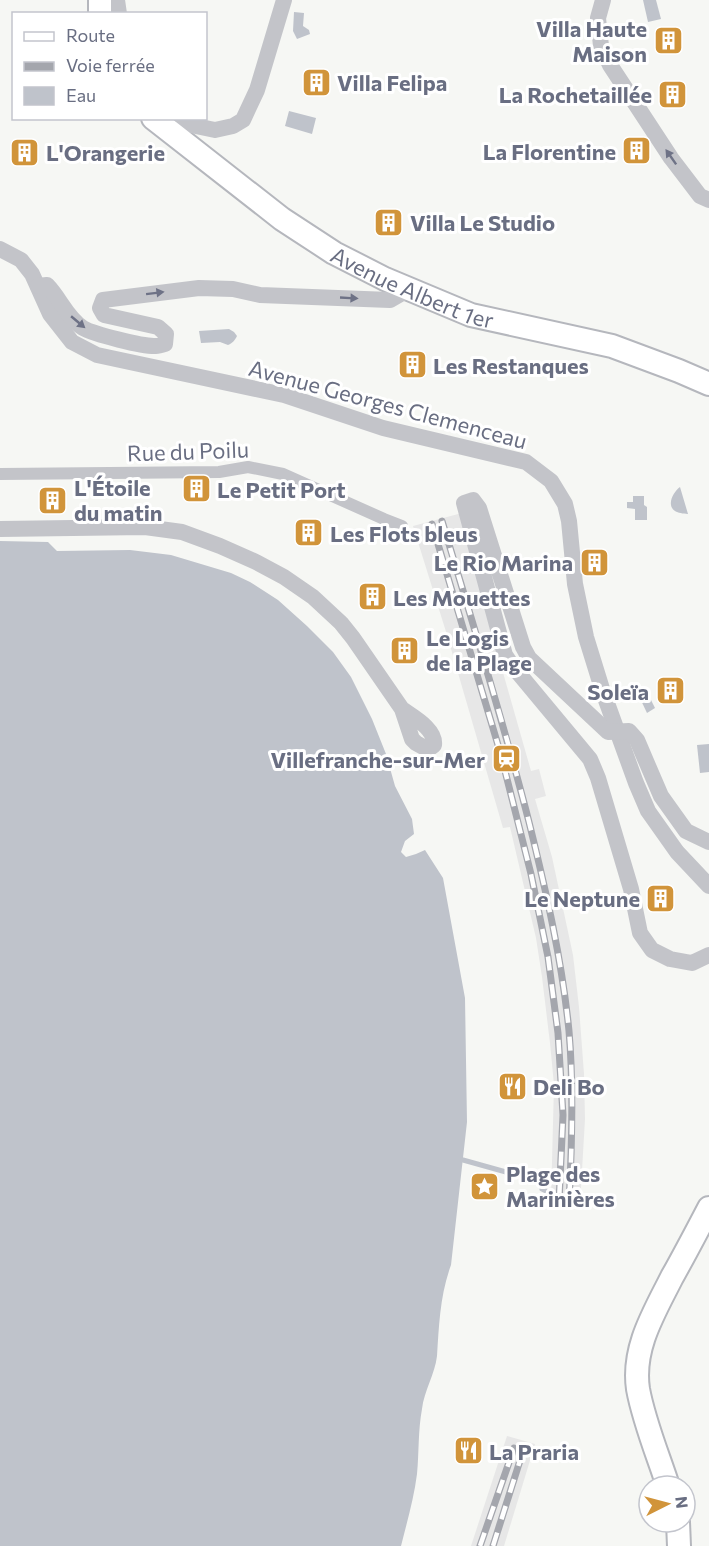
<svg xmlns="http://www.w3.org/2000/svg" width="709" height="1546" font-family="Commissioner,sans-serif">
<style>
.built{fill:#e7e7e7}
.water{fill:#bfc3cb}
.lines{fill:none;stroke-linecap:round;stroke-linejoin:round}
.stream{stroke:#bfc3cb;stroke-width:5}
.secondary-casing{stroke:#b5b7bd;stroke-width:26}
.pedestrian{stroke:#c3c4c9;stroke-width:12}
.minor{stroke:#c3c4c9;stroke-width:16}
.secondary{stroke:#fff;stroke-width:22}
.rail-casing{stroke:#a4a6ad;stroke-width:7}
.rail{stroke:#fff;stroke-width:4.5;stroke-dasharray:14;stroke-linecap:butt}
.oneway{fill:#6e7286}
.labels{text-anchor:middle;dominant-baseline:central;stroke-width:6;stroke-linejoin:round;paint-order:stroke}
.poi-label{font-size:22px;font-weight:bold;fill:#696e82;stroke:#fff;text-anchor:start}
.street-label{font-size:22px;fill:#696e82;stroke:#fff}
</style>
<rect width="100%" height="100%" fill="#f6f7f4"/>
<g class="built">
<polygon points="462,513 502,669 531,771 539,769 546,796 535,799 552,857 573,955 579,1007 584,1074 585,1119 580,1205 575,1206 563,1205 551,1200 554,1085 550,1043 542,977 536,938 521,874 510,827 503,828 447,635 413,526"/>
<polygon points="507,1436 535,1444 504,1546 471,1546"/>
</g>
<g class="water">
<polygon points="643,0 656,0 661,19 648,22"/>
<polygon points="294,12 304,13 303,26 309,30 310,34 297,39 293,31"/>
<polygon points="289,111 316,118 312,134 285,126"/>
<path d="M 229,329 L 234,332 L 237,336 C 235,340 233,343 228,345 L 220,342 L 201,343 L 199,331 Z"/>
<path d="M 680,487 L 688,514 C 687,514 678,513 677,512 C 665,507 673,492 680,487 Z"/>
<polygon points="633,496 644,496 644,505 647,507 647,520 635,520 635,509 627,508 627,502 633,502"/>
<path d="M 0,541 L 48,542 L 57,551 L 130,550 L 171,555 L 231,573 L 250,582 L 278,600 L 307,626 L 333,652 L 351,677 L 372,719 L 386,754 L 395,786 L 412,819 L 414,834 L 405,841 L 401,852 L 406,857 L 416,854 L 425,850 L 443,878 L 465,998 L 467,1122 L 451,1265 C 440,1295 439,1325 437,1356 C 435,1374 424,1391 422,1409 C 418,1430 419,1453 417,1474 C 414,1498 407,1522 401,1546 L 0,1546 Z"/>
<polygon points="645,688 655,708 647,713 637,692"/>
<polygon points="709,744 709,772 700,773 697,745"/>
</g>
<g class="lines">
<g class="stream">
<polyline points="463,1160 506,1172 514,1176"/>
<polyline points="542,1189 550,1193"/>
</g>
<defs>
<g id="secondary">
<polyline points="100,0 100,14"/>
<path id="s1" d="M 153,118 L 282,219 L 334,253 L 385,279 L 471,315 L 612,346 L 679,371 L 709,384"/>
<path d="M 668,1486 C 658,1455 644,1422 638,1389 C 632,1348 654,1313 672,1277 C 685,1254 697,1231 709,1208"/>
<polyline points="678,1522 679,1546"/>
</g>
</defs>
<use href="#secondary" class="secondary-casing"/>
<polyline class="pedestrian" points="0,474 219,472 248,467 283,474 384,519 402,526"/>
<g class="minor">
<polyline points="117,0 119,14"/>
<polyline points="603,0 598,18 601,46 610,65 671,158 700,196 709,200"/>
<polyline points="183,118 191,125 215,130 233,126 243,120 257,90 284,0"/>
<polyline points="0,249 21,260 32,274 50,314 72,342 97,355 284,395 383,428 526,462 551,481 565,504 569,521 575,584 586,637 603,692 636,783 648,811 677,852 709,886"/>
<path d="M 38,286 L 47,285 C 60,298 67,318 83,328 C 93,334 144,347 156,346 C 159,346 162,345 165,344 L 166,334 L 158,327 L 104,315 L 100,308 L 103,300 L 199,288 L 233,289 L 260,295 L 390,300 L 409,289"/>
<path d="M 0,529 L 145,527 L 182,532 L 220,546 L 256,562 L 284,577 L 313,597 L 341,623 L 353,638 L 402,709 L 412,739 L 416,743 L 425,748 L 430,748 L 434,745 C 436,729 413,717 402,709"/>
<polyline points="709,842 686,831 661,796 637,740 629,731 608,732 529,658 523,647 479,508 473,500 464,503 505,655 511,664 590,759 598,778 631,889 640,933 652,950 670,959 692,963 709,955"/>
</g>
<use href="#secondary" class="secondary"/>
<defs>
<g id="rail">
<path d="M 442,521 C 472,621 503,720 529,822 C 546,891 562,960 569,1031 C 574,1088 572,1146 569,1203"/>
<polyline points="432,524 501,755 531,874 548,957 558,1033 563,1115 559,1202"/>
<polyline points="480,1546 514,1448"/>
<polyline points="493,1546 523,1451"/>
</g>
</defs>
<use href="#rail" class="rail-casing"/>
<use href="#rail" class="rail"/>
</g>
<defs><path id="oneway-solid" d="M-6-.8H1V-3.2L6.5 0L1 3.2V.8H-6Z" transform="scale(1.5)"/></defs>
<g class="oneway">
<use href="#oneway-solid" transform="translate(671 157) rotate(-125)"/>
<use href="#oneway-solid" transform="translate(155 293) rotate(-7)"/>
<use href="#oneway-solid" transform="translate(349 298) rotate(3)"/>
<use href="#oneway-solid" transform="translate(78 322) rotate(40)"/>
</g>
<defs>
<symbol id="building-square" viewBox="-11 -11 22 22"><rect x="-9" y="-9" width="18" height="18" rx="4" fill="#d1943a" stroke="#fff"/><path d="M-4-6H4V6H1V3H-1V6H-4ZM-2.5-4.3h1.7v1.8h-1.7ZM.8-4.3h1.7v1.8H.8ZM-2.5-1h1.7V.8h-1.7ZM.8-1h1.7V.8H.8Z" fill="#fff"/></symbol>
<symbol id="station-square" viewBox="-11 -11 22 22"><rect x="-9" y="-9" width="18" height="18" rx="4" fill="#d1943a" stroke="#fff"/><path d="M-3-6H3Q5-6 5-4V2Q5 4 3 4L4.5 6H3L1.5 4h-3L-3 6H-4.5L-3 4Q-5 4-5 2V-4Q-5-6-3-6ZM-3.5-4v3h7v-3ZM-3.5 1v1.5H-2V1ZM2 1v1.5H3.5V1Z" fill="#fff"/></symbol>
<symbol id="restaurant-square" viewBox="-11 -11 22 22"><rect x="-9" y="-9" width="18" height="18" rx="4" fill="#d1943a" stroke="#fff"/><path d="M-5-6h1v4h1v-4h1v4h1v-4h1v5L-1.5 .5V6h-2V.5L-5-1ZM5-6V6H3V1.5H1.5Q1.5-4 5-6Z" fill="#fff"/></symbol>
<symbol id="sight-square" viewBox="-11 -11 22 22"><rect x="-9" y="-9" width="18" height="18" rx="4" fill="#d1943a" stroke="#fff"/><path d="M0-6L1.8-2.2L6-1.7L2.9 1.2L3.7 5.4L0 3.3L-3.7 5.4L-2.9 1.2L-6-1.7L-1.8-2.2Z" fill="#fff"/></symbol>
</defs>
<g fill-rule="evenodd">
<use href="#building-square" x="652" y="24" width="33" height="33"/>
<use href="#building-square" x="300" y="66" width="33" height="33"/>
<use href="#building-square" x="656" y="78" width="33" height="33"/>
<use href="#building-square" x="620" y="134" width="33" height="33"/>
<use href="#building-square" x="8" y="136" width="33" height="33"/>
<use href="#building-square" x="372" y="206" width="33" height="33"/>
<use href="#building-square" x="396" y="348" width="33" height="33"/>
<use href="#building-square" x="180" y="472" width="33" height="33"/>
<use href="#building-square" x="36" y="484" width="33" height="33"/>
<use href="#building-square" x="292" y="516" width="33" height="33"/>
<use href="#building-square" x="578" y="546" width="33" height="33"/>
<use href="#building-square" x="356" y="580" width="33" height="33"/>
<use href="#building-square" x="388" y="634" width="33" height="33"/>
<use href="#building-square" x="654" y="674" width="33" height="33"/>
<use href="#station-square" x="490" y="742" width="33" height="33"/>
<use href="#building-square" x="644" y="882" width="33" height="33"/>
<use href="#restaurant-square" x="496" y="1070" width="33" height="33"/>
<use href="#sight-square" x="468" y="1170" width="33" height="33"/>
<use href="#restaurant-square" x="452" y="1434" width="33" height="33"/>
</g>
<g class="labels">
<g class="poi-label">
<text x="647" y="28" text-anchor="end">Villa Haute<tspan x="647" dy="25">Maison</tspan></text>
<text x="337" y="82">Villa Felipa</text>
<text x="652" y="94" text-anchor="end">La Rochetaillée</text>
<text x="616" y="151" text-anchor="end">La Florentine</text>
<text x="46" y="152">L'Orangerie</text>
<text x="410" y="222">Villa Le Studio</text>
<text x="433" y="365">Les Restanques</text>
<text x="74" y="487">L'Étoile<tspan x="74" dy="25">du matin</tspan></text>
<text x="217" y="489">Le Petit Port</text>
<text x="330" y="533">Les Flots bleus</text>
<text x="573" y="562" text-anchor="end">Le Rio Marina</text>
<text x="393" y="597">Les Mouettes</text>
<text x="426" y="637">Le Logis<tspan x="426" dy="25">de la Plage</tspan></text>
<text x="649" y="691" text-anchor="end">Soleïa</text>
<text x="485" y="759" text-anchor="end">Villefranche-sur-Mer</text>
<text x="640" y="898" text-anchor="end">Le Neptune</text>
<text x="533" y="1086">Deli Bo</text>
<text x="506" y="1173">Plage des<tspan x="506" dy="25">Marinières</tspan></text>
<text x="489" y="1451">La Praria</text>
</g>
<g class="street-label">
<text stroke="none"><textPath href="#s1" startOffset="312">Avenue Albert 1er</textPath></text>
<text transform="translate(388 404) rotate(15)">Avenue Georges Clemenceau</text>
<text transform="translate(188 451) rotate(-2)">Rue du Poilu</text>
</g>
</g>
<rect x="12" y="12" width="195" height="108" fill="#ffffff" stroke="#c3c5cd" stroke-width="1.5"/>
<rect x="24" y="32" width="30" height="9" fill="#ffffff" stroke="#c3c5cd" stroke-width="1.5"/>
<text x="66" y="42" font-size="18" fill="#696e82">Route</text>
<rect x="24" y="62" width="30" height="9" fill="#a4a6ad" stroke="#c3c5cd" stroke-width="1.5"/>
<text x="66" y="72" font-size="18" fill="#696e82">Voie ferrée</text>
<rect x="24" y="87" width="30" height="18" fill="#bfc3cb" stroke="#c3c5cd" stroke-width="1.5"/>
<text x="66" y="102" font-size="18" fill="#696e82">Eau</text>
<g transform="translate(667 1504) rotate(84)"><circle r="28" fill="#ffffff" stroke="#c3c5cd" stroke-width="1.5"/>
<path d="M0-4.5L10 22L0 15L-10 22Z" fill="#d1943a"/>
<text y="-9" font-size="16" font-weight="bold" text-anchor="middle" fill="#696e82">N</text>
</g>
</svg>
